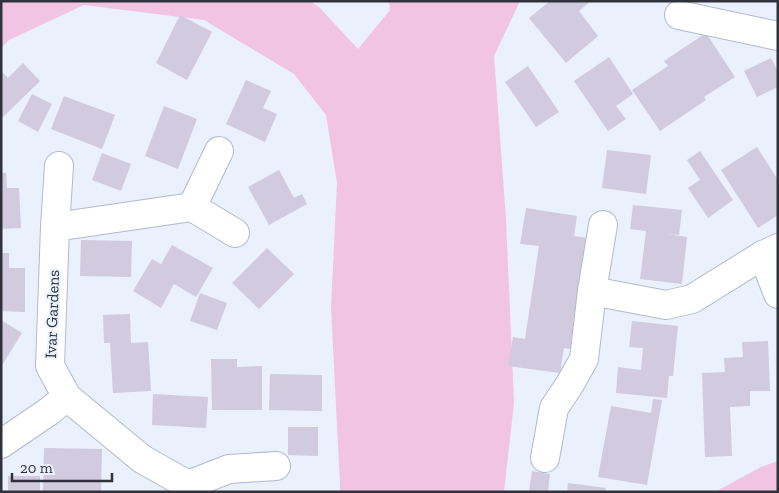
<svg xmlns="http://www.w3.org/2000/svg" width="779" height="493" font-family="'Zilla Slab',serif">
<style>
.green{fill:#f2c4e4}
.building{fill:#d2cade}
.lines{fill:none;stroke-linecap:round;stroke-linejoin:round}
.minor-casing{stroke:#b1b9cd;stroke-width:30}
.minor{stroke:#fff;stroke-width:28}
.labels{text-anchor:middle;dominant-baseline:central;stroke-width:4;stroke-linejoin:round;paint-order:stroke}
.street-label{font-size:16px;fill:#2f323a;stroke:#ebf0fd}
</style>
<rect width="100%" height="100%" fill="#ebf0fd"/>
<g class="green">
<polygon points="5,1 310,1 319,7 358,49 390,10 389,1 520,1 494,56 506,219 514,403 504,492 340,492 340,484 331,308 337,183 326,115 294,74 204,20 84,5 9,40 1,48 1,4"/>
<polygon points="778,461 778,492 715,492 761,467"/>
</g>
<g class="building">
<polygon points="550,1 591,1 579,11 598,36 566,63 529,18"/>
<polygon points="180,15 212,32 187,80 156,63"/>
<polygon points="706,33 735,77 704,97 706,100 660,131 632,90 668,66 664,61"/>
<polygon points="609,57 633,94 616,106 626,119 608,131 574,81"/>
<polygon points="771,58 778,72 778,87 757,97 744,71"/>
<polygon points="23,63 40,81 1,119 1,71 8,78"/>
<polygon points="528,66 559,112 536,127 505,82"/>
<polygon points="246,80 271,91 263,108 277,114 265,142 226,124"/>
<polygon points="32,94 52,104 38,132 18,121"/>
<polygon points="64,96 115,115 102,149 51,129"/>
<polygon points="164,106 197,119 178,169 145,156"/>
<polygon points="757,147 778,180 778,215 758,228 721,170"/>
<polygon points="607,150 651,155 646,194 602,188"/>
<polygon points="700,151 733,200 708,218 688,188 700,180 687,160"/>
<polygon points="102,153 131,164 121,191 92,180"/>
<polygon points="279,170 294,198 302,194 307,204 269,225 248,187"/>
<polygon points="1,173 6,173 7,188 19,188 21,228 1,229"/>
<polygon points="633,205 682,210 679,235 667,234 687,237 682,284 640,279 646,231 630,229"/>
<polygon points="526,208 577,216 574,236 595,239 578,350 564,348 560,373 508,366 513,337 525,339 539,246 520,244"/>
<polygon points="81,240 132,241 131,277 80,276"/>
<polygon points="172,245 213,268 196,297 174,284 161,308 133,291 152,259 161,264"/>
<polygon points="267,248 294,274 259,309 232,283"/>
<polygon points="1,253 9,253 9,268 25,268 25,312 1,311"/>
<polygon points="200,293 227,303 217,330 190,321"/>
<polygon points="130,314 131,343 148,342 151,391 113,393 110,343 104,343 103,315"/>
<polygon points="1,320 22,333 1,367"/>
<polygon points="632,321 678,326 673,376 669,376 667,398 616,393 618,367 641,370 643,348 629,347"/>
<polygon points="768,341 770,391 750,391 750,406 730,407 732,456 705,457 702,373 725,372 724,358 743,357 742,342"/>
<polygon points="211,359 237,359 237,367 262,366 262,410 212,410"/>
<polygon points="270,374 322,375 322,411 269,410"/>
<polygon points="153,394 208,397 206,428 152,425"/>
<polygon points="653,399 662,400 647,485 598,477 611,406 651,413"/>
<polygon points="288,427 318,427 318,456 288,455"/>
<polygon points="44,448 102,449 101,492 43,492"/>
<polygon points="532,471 550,474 548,492 529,492"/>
<rect x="8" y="476" width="32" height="16"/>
<polygon points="568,483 606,488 605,492 567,492"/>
</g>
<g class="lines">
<defs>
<g id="minor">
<polyline points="679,15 778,36"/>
<polyline points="219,151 192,207 235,233"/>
<polyline points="59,166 55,227 50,366 67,397 142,459 188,485"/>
<polyline points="55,227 192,207"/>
<polyline points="763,255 778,294"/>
<polyline points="592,291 666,305 692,299 763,255 778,248"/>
<polyline points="1,444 48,412 67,397"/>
<polyline points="545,458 554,408 570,384 584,359 592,291 603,225"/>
<polyline points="189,492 188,485 229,469 276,466"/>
</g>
</defs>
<use href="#minor" class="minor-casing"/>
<use href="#minor" class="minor"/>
</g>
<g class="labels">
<g class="street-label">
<text transform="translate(52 314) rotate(-88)">Ivar Gardens</text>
</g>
</g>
<rect width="779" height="493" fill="none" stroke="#2f323a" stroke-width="5"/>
<path d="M12 473v8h100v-8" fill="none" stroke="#2f323a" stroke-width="2.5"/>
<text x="20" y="473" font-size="15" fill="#2f323a" stroke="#ebf0fd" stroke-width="4" paint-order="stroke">20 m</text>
</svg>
